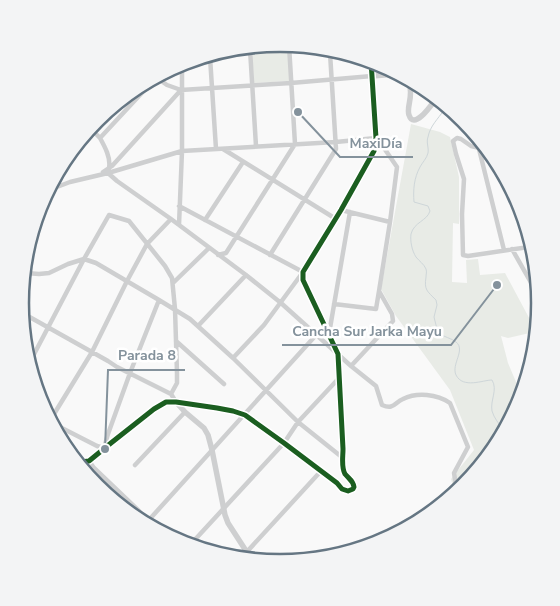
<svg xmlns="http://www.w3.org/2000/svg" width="560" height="606" font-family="'Nunito Sans',sans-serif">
<rect width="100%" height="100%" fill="#f9f9f9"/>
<path fill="#e8ebe6" d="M280 43 288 44 290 81 254 83 252 49Z
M411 124 440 132 450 137 459 177V224L453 223 452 282 467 283 466 260 478 259 480 275 505 273 535 329 534 332 508 338 501 336 508 363 522 396 520 403 464 487 455 493 451 479 474 450 450 390 396 316 381 289Z"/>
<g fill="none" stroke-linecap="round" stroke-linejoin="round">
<path stroke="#ced6d9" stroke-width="1" d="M443 105 444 110 448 115 453 114
M444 110C438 119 430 126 428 137 426 142 429 148 428 153 427 158 422 163 420 167 414 178 413 190 414 202L428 206 430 211C427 221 414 222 411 234 410 241 412 251 416 257 419 261 424 264 426 269 427 272 426 274 426 277 424 290 427 291 436 300L437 305 434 317 438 333C444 337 451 338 456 342 466 350 451 364 456 375 463 389 483 380 492 380 498 390 490 400 492 411 494 418 499 424 503 429"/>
<path stroke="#cecfd0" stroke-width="4.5" d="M250 49 256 146
M210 57 216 149
M157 78 167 85 181 90 291 83 372 76 371 61
M455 113V114L463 118
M90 128 100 138 152 82
M100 138C105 147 111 158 109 168
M223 149 336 219
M479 149 504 250
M484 149 471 146 461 139 457 138 453 141 456 154 464 179 462 214 463 255 468 256 529 247
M103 172 112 166 181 90
M108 173 117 181 171 219 246 275 281 303 351 366 376 386 382 405C394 410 394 403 403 399 417 392 437 394 450 403L468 447 454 473 457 492
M49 190 70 182 108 173 182 151 336 142 376 138 386 151 397 167 390 222 379 291 392 314 393 321 351 366
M179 206 303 272 264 325 233 358
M341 210 390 222
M205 220 243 162
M179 225 182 151V62
M512 249 538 295
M218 255 226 253 295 144 289 45
M270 255 336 149 330 53
M26 273 39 274 49 273 68 264 84 259 96 263 159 300 190 319 233 358 298 422 343 458
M173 283 209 248
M334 304 376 309 379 291
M22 311 26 315 108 361 117 367 171 394 176 402
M198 326 246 275
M329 334 350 212
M176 341 224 384
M31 360 84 259 109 215 129 221 165 266 172 278 175 309 177 373V383L171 394
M51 419 92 352 127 281 147 244 171 219
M54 424 97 446 104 448 108 434 130 373 159 300
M89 461 94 468 139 511 147 521
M135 465 185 412
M148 521 317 334
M190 545 284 443 298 422 340 377
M243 556 321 471"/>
<path stroke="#cecfd0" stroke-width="5.5" d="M409 83C414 96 406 107 409 115 414 131 432 104 435 100
M176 402 185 412 204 428 208 435 212 450 225 515 228 523 250 557
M80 462 89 461 111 443 154 409 166 402H176L217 408 233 411 245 415 284 443 337 483 342 489 348 491 353 489 354 487C353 480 349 479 345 474 341 467 343 457 343 449L338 354 303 280V272L341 210 374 151 376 138 372 76 397 74"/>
<g stroke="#fff" stroke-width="8">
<path id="cycleway" d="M80 462 89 461 111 443 154 409 166 402H176L217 408 233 411 245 415 284 443 337 483 342 489 348 491 353 489 354 487C353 480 349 479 345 474 341 467 343 457 343 449L338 354 303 280V272L341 210 374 151 376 138 371 61"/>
</g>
<use href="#cycleway" stroke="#1b5e20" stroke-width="5"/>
</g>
<path d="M0 0H560V606H0ZM29 303a251 251 0 1 1 502 0a251 251 0 1 1-502 0Z" fill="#f3f4f5" fill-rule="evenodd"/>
<path fill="none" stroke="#657683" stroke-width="2.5" d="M29 303a251 251 0 1 1 502 0a251 251 0 1 1-502 0Z"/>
<path fill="none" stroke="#84929c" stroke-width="2" d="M298 112L340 157H413M497 285L451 345H282M105 449L108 370H185"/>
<g fill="#84929c" stroke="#fff" stroke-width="2">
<circle cx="298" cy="112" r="5"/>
<circle cx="497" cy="285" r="5"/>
<circle cx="105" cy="449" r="5"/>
</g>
<g font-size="14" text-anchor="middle" font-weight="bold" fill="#84929c" stroke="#fff" stroke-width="5" stroke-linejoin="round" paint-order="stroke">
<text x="376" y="148">MaxiDía</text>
<text x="367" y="336">Cancha Sur Jarka Mayu</text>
<text x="147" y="360">Parada 8</text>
</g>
</svg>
